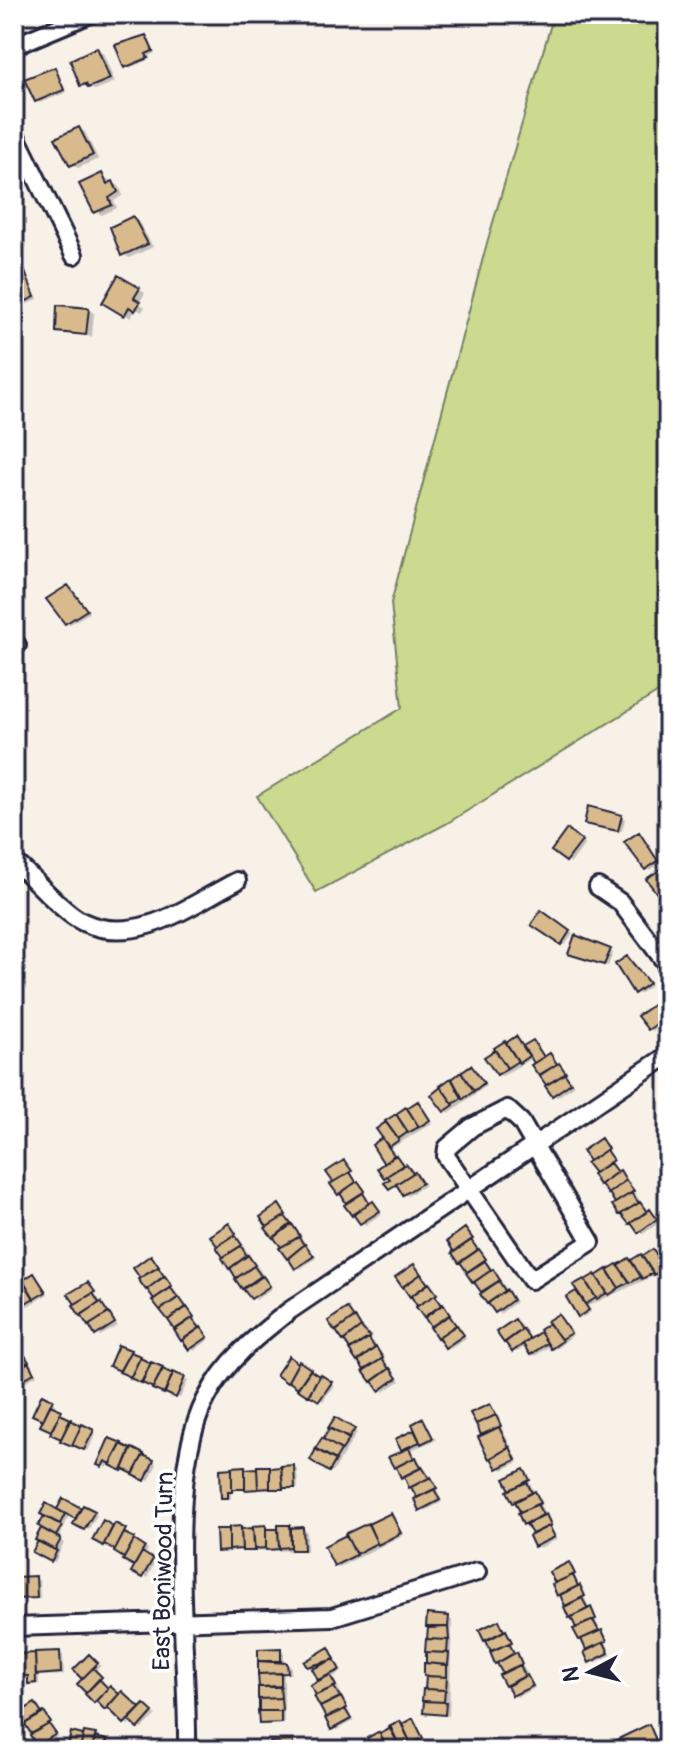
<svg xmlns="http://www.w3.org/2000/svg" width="682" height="1764" font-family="Pangolin,sans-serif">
<rect width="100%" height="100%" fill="#f7f1e8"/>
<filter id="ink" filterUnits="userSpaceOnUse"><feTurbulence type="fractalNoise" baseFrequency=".0125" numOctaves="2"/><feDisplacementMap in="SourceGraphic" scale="16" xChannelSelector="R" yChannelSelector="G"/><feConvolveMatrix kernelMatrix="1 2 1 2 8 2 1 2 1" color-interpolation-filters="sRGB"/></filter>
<g filter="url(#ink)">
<path fill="#cbda8e" stroke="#767e64" stroke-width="2" d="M554 14H668V686L446 824 316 892 257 796 402 708 391 603 487 243Z"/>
<path fill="#0003" d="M146 37 155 53 149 56 150 59 129 68 126 66Z
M97 49 103 53 115 82 95 90 82 85Z
M55 69 67 92 40 103 36 100Z
M79 129 85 132 98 159 78 168 72 164Z
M102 176 119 186 123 195 114 201 117 208 102 215 96 212Z
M14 216 27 246 14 252Z
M133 219 139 222 153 247 129 258 123 254Z
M23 269 38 299 19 308 14 304V274Z
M119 277 145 293 139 303 145 307 142 312 136 309 131 318 105 303Z
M88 310 94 313 92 337 58 331Z
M71 589 89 613 70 624 66 622Z
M621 817 625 819 622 831 590 825Z
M568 832 585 844 571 863 554 850Z
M639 834 661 863 650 870 647 868Z
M541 913 573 934 565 945 534 924Z
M610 951 613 953 608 966 573 955Z
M628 958 651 986 639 994 636 992Z
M660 1003 668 1011V1020L653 1031 649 1029Z
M516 1039 524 1048 533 1042 546 1058H554L574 1086 557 1097 554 1095 532 1058 502 1076 498 1074 487 1058Z
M471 1067 486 1086 449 1113 433 1095Z
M418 1104 432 1123 390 1149 425 1185 408 1196 400 1186 390 1188 387 1164 375 1146 385 1139 379 1129Z
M601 1140 618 1174 623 1175 648 1213 654 1214 660 1222 643 1234 615 1206 618 1203 593 1173 585 1152Z
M344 1162 371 1204 382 1214 365 1225 333 1185 336 1183 329 1172Z
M279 1206 316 1258 300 1269 263 1217Z
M229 1225 272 1288 256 1300 212 1236Z
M465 1231 516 1302 500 1314 449 1242Z
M653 1251 667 1270 588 1306 591 1312 583 1317 579 1315 569 1298 579 1292 585 1280Z
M151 1258 210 1339 194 1351 136 1269Z
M414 1267 466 1338 450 1348 398 1278Z
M34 1275 48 1294 14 1314V1286Z
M88 1284 118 1326 100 1336 71 1295Z
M347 1310 400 1381 384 1392 331 1321Z
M558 1316 573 1335 556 1349 551 1345 535 1356 526 1346 517 1352 513 1350 515 1322 532 1340Z
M14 1344 26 1355 37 1375 20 1385 14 1379Z
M119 1347 188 1381 180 1398 111 1365Z
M289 1359 334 1385 323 1401 279 1375Z
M43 1397 55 1404 53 1409 96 1433 88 1451 43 1425 46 1419Z
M490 1406 519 1462 502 1470 473 1414Z
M336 1419 357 1433 333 1472 312 1459Z
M423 1420 436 1440 411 1450 434 1481 442 1502 425 1511 398 1440 417 1431Z
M110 1440 157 1464 149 1481 110 1461 107 1468 99 1464Z
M294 1467 297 1469 298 1489 237 1490 231 1493V1499L223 1497 222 1471Z
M524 1471 557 1539 540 1548 507 1480Z
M14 1479 21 1481 18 1503H14Z
M64 1501 97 1515 88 1530 69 1515 59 1540 64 1543 55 1562 34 1551 47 1506 57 1512Z
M391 1515 403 1535 339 1567 335 1565 326 1547Z
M104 1523 128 1533 127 1536 148 1550 144 1556 155 1562 147 1578 134 1571 137 1566 117 1550 95 1539Z
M265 1527 269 1531H280V1528L303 1529 307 1532V1551L219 1550 218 1531Z
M569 1565 612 1655 594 1663 552 1573Z
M14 1578 39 1580 40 1599H14Z
M429 1616 452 1620 449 1716 425 1712Z
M499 1623 535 1688 517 1697 482 1631Z
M329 1649 342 1672 333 1677 353 1721 336 1730 313 1685 321 1681 309 1666Z
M280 1650 284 1652V1665L291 1667V1674H284V1724L264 1725 261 1723 260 1651Z
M59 1653 63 1655 64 1675 39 1676V1684L33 1685 30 1677H14V1654Z
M93 1658 101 1666 95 1671 109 1690 141 1710 148 1708 156 1715 142 1729 133 1721 129 1725 125 1723 111 1708 95 1702 80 1684Z
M18 1701 27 1711 35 1706 39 1708 58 1736 42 1747 38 1745 19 1717 14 1721V1704Z
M413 1720 425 1740 403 1750 347 1749Z
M648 1726 659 1742 639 1750H623Z
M72 1734 95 1736 121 1750H69Z"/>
<path fill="#d9ba8d" stroke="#22223b" stroke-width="2" d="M146 35 153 51 146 54 148 58 124 68 115 45Z
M97 47 110 79 88 88 86 84 80 86 70 60Z
M55 67 64 90 35 102 24 79Z
M79 127 93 155 70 166 55 138Z
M102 173 107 184 113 181 118 192 109 198 112 205 94 213 79 184Z
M14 215 24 245 14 249Z
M133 216 148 244 121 256 110 227Z
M23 267 35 297 14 307V272Z
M118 275 140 288 134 298 140 302 135 311 129 307 124 316 102 303Z
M57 305 89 308 86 335 56 332Z
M68 585 87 610 65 624 46 599Z
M668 775V800L660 777Z
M588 806 622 815 618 831 584 824Z
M567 829 582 841 566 862 551 851Z
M639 832 658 861 645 870 624 842Z
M661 869 668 879 667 907 646 879Z
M541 910 570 931 561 945 531 925Z
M575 935 611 949 604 965 568 954Z
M627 956 649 983 634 994 615 964Z
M660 1000 668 1016 648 1030 637 1016Z
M516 1036 529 1056 519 1063 506 1043Z
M533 1040 544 1057 534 1063 523 1046Z
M505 1041 518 1061 507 1068 494 1048Z
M495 1050 507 1068 497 1075 484 1057Z
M550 1053 557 1064 539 1076 531 1065Z
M559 1063 566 1073 546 1085 539 1075Z
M471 1065 484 1083 474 1091 461 1072Z
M461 1072 474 1091 463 1099 452 1079Z
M565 1074 571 1083 552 1096 545 1086Z
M451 1078 462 1098 453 1104 440 1086Z
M441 1087 454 1105 444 1112 431 1095Z
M418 1101 430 1120 419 1127 407 1108Z
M406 1107 419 1127 408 1133 396 1114Z
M396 1114 408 1132 398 1139 385 1121Z
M386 1122 399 1140 389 1147 376 1129Z
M382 1138 394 1155 384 1164 372 1145Z
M601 1138 608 1149 589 1161 582 1151Z
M606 1150 613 1160 594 1173 586 1163Z
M396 1155 403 1165 384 1178 377 1168Z
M344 1160 352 1171 333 1182 326 1172Z
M610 1163 617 1172 599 1185 592 1174Z
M406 1164 413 1173 389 1189 384 1183 390 1179 387 1176Z
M620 1170 626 1180 608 1194 601 1184Z
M350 1172 356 1182 338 1195 330 1184Z
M415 1172 422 1183 403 1195 396 1184Z
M626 1180 634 1191 615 1203 609 1193Z
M358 1181 365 1191 346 1203 340 1193Z
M363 1193 369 1203 352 1216 344 1205Z
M631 1193 639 1203 619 1215 612 1205Z
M373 1201 380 1211 360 1224 353 1214Z
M640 1202 647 1212 629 1224 621 1214Z
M279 1204 286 1215 267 1227 260 1217Z
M650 1209 657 1219 638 1233 631 1223Z
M285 1216 291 1224 273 1238 265 1228Z
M229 1223 236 1234 217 1246 210 1236Z
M292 1224 300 1236 281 1247 274 1238Z
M465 1228 473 1239 454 1252 447 1241Z
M235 1235 242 1245 223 1257 216 1247Z
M299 1237 304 1245 287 1259 279 1248Z
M471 1240 478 1250 459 1263 452 1253Z
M305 1244 314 1256 295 1269 288 1258Z
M241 1246 247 1256 229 1269 222 1258Z
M479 1249 486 1259 467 1272 460 1262Z
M653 1249 665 1268 654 1275 642 1256Z
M641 1254 653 1273 642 1279 631 1260Z
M151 1255 159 1267 140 1278 133 1268Z
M248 1255 255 1265 236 1278 230 1268Z
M629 1258 641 1277 630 1283 618 1265Z
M485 1261 491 1270 473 1283 466 1273Z
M414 1264 421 1274 402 1287 395 1277Z
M617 1264 630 1282 619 1288 607 1270Z
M254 1266 261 1276 242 1289 235 1279Z
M158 1267 164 1276 146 1290 138 1279Z
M493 1269 500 1280 481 1292 474 1282Z
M607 1269 619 1288 609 1295 596 1276Z
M34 1273 46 1292 34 1299 23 1280Z
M421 1274 428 1284 410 1297 403 1287Z
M595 1274 607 1293 597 1299 585 1280Z
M165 1276 172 1286 154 1299 147 1289Z
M263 1276 270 1286 251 1299 243 1289Z
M22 1278 34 1298 24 1304 14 1289V1282Z
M584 1279 596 1298 586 1304 573 1285Z
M499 1281 505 1291 487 1304 480 1294Z
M88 1282 95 1292 75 1304 68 1294Z
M429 1283 437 1294 417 1306 411 1296Z
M171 1288 178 1298 160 1310 152 1300Z
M14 1289 24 1305 14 1311Z
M507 1290 513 1300 495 1313 488 1303Z
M576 1291 589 1310 578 1317 566 1297Z
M93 1293 99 1303 80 1316 73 1305Z
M435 1295 442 1305 424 1318 416 1307Z
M179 1297 186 1307 168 1320 160 1310Z
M101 1302 108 1313 88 1326 81 1315Z
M443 1304 450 1315 431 1327 424 1317Z
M187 1307 194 1317 175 1330 168 1320Z
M347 1308 354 1318 335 1331 328 1321Z
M109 1313 115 1323 95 1336 89 1325Z
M558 1314 571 1333 561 1339 547 1321Z
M449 1315 456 1325 437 1338 430 1327Z
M355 1317 361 1327 343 1341 336 1331Z
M192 1318 200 1328 181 1341 174 1330Z
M515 1319 522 1330 504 1343 496 1332Z
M549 1323 562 1341 551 1349 539 1330Z
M457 1325 464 1335 445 1348 438 1337Z
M201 1327 208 1337 189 1350 182 1340Z
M361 1327 370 1337 350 1350 344 1340Z
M523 1329 530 1339 512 1352 505 1342Z
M540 1332 547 1343 530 1355 523 1344Z
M368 1338 375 1348 357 1362 349 1350Z
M118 1345 131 1350 120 1371 109 1366Z
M376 1347 383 1358 364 1370 358 1361Z
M22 1351 29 1362 14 1371V1356Z
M130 1352 141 1356 131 1377 119 1372Z
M289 1356 298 1363 287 1383 276 1375Z
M140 1358 151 1363 141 1383 130 1378Z
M382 1359 389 1369 371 1382 363 1371Z
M299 1361 311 1369 298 1388 288 1381Z
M28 1362 34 1373 14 1385V1371Z
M151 1362 163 1367 153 1388 142 1383Z
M390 1368 397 1378 379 1391 372 1381Z
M163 1369 173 1374 164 1394 152 1389Z
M310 1370 319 1376 308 1396 297 1389Z
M173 1372 185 1377 176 1398 165 1393Z
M320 1374 332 1382 319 1401 309 1395Z
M42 1394 53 1400 43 1420 32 1415Z
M490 1404 496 1415 476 1424 470 1413Z
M50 1405 62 1410 51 1431 40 1426Z
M60 1414 71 1419 61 1439 50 1434Z
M496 1415 501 1426 481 1435 476 1424Z
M335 1417 355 1429 349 1438 328 1428Z
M423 1418 433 1438 421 1444 412 1424Z
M70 1420 81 1426 72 1446 60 1441Z
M82 1424 94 1430 84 1450 72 1445Z
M499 1427 509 1448 489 1459 478 1437Z
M330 1428 349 1439 342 1450 323 1439Z
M414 1430 420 1442 401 1450 395 1439Z
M109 1438 122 1443 111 1464 105 1461 102 1467 97 1465Z
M322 1438 341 1450 335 1460 315 1449Z
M121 1444 131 1449 122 1471 110 1465Z
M510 1447 516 1460 497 1469 491 1458Z
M132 1448 144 1454 133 1474 123 1469Z
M409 1448 414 1458 394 1468 388 1457Z
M316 1449 336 1460 329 1472 310 1460Z
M143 1455 154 1460 145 1481 133 1475Z
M416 1457 421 1468 401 1478 396 1467Z
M294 1465 295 1488H283L281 1466Z
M245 1466V1489H232V1467Z
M257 1466H270V1488L258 1489Z
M281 1467 283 1489H270V1468Z
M422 1467 429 1478 409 1488 404 1476Z
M232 1468V1491H228V1498H221L220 1469Z
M257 1468 258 1489 245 1490V1469Z
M524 1469 530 1480 510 1490 504 1479Z
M431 1477 437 1488 417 1498 411 1487Z
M527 1482 532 1493 513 1503 507 1491Z
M434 1489 440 1500 419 1511 414 1499Z
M535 1491 541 1503 520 1512 515 1501Z
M63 1498 81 1508 75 1519 57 1509Z
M46 1503 65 1514 60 1524 40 1514Z
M537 1504 543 1515 523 1525 518 1513Z
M83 1505 95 1511 84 1530 73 1524Z
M391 1513 401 1533 378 1545 368 1524Z
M546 1514 551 1525 532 1534 526 1524Z
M44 1516 62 1526 56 1536 38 1526Z
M103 1520 113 1526 103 1546 92 1540Z
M115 1523 126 1529 115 1550 104 1544Z
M368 1523 377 1543 356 1554 345 1534Z
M266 1525V1548L254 1549 253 1526Z
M278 1525H290L291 1547 279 1548Z
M241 1526 242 1549 229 1550V1527Z
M549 1526 555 1537 534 1547 529 1536Z
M303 1527 304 1550H291V1528Z
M41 1528 61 1539 55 1550 35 1540Z
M253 1528 255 1551H242L241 1529Z
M216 1529H229V1551L217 1552Z
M266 1529H278L279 1549 266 1550Z
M124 1533 135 1538 124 1558 114 1552Z
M346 1535 356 1555 334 1566 324 1546Z
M134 1540 145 1547 134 1566 123 1560Z
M38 1541 57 1551 51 1562 32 1552Z
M142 1552 153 1559 142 1578 131 1572Z
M569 1562 575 1574 555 1583 549 1572Z
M573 1575 578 1586 557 1596 552 1584Z
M36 1576 37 1598 14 1599V1577Z
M580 1585 585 1596 565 1606 560 1595Z
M582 1598 588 1609 569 1618 564 1607Z
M591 1607 596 1619 576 1628 571 1617Z
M427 1614 449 1616 448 1627H426Z
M499 1620 504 1631 484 1641 479 1630Z
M593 1620 599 1631 579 1640 573 1629Z
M448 1627 449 1640 427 1639 428 1628Z
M506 1630 512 1642 491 1651 486 1641Z
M602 1630 607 1641 586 1650 581 1639Z
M426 1639 448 1640 447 1653 425 1652Z
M604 1642 609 1653 589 1663 584 1652Z
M509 1643 514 1653 495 1664 490 1652Z
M329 1647 335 1659 307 1667 304 1662Z
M281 1648V1661H258V1649Z
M60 1651 61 1673 36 1675 35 1652Z
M426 1652 449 1653 448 1665 426 1663Z
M517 1652 522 1664 502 1673 497 1663Z
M35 1653 36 1683 28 1684V1676H14V1654Z
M89 1654 98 1663 82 1679 73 1670Z
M334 1659 340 1670 318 1680 312 1669Z
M258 1661 287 1663 288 1673 258 1674Z
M424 1663 447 1665V1677L424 1676Z
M520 1665 525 1676 505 1686 499 1675Z
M93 1668 102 1677 86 1693 77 1684Z
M281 1673V1686L259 1687 258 1674Z
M330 1675 336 1686 316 1695 310 1685Z
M527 1675 533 1686 512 1696 507 1686Z
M426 1676 447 1677 446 1690 425 1689Z
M99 1679 108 1688 94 1703 85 1694Z
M110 1686 119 1694 105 1710 96 1701Z
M258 1687H280L281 1698 258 1699Z
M334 1687 340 1697 320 1707 314 1696Z
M423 1689 445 1690 444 1702 422 1701Z
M122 1691 140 1708 124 1724 107 1707Z
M341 1697 347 1708 326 1718 320 1707Z
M281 1698 282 1711H259V1699Z
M18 1699 25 1710 14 1717V1701Z
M424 1701 446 1702 445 1715 423 1713Z
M35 1703 42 1714 23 1725 16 1715Z
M144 1704 153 1712 138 1729 129 1720Z
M345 1709 351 1719 331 1730 325 1718Z
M258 1711H281V1723L259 1724Z
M44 1712 51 1723 31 1734 25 1724Z
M413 1718 423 1738 411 1744 402 1724Z
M400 1721 410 1742 400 1747 389 1727Z
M49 1724 56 1734 37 1746 30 1735Z
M649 1724 656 1740 636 1750H621L616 1740Z
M391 1728 401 1749 399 1750H387L380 1734Z
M71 1732 83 1735 80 1750H67Z
M84 1732 96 1734 92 1750H80Z
M378 1732 380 1734 387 1750H373L367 1738Z
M95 1737 107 1740 105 1750H92Z
M368 1740 373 1750H359L357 1746Z
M293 1741V1750H271L270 1742Z"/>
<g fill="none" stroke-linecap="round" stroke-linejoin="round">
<g stroke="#22223b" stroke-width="22">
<path id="minor" d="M14 46 90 14
M14 132 74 255
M14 647 17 645
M14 861C33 877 62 912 83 922 137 947 190 905 237 881
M598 887 620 902 668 966
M507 1109 521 1122 591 1242 531 1280 446 1156 447 1148 472 1127Z
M14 1627 332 1617 477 1572
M187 1750C189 1656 163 1480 206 1399 225 1361 257 1336 289 1311L668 1055"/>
</g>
<use href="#minor" stroke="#fff" stroke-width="16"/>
</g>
</g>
<g text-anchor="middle" stroke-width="7" stroke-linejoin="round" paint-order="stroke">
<g font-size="24" fill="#22223b" stroke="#fff">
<text transform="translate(163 1571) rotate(-89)" y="8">East Boniwood Turn</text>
</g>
</g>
<rect width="682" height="1764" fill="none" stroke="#fff" stroke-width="48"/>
<rect x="24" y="24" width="634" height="1716" fill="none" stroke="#22223b" stroke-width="3" filter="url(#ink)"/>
<g transform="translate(590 1672) rotate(263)" stroke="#ffffff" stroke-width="6" paint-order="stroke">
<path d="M0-6L14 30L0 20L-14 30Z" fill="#22223b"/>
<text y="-12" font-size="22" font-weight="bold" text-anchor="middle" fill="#22223b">N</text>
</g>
</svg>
